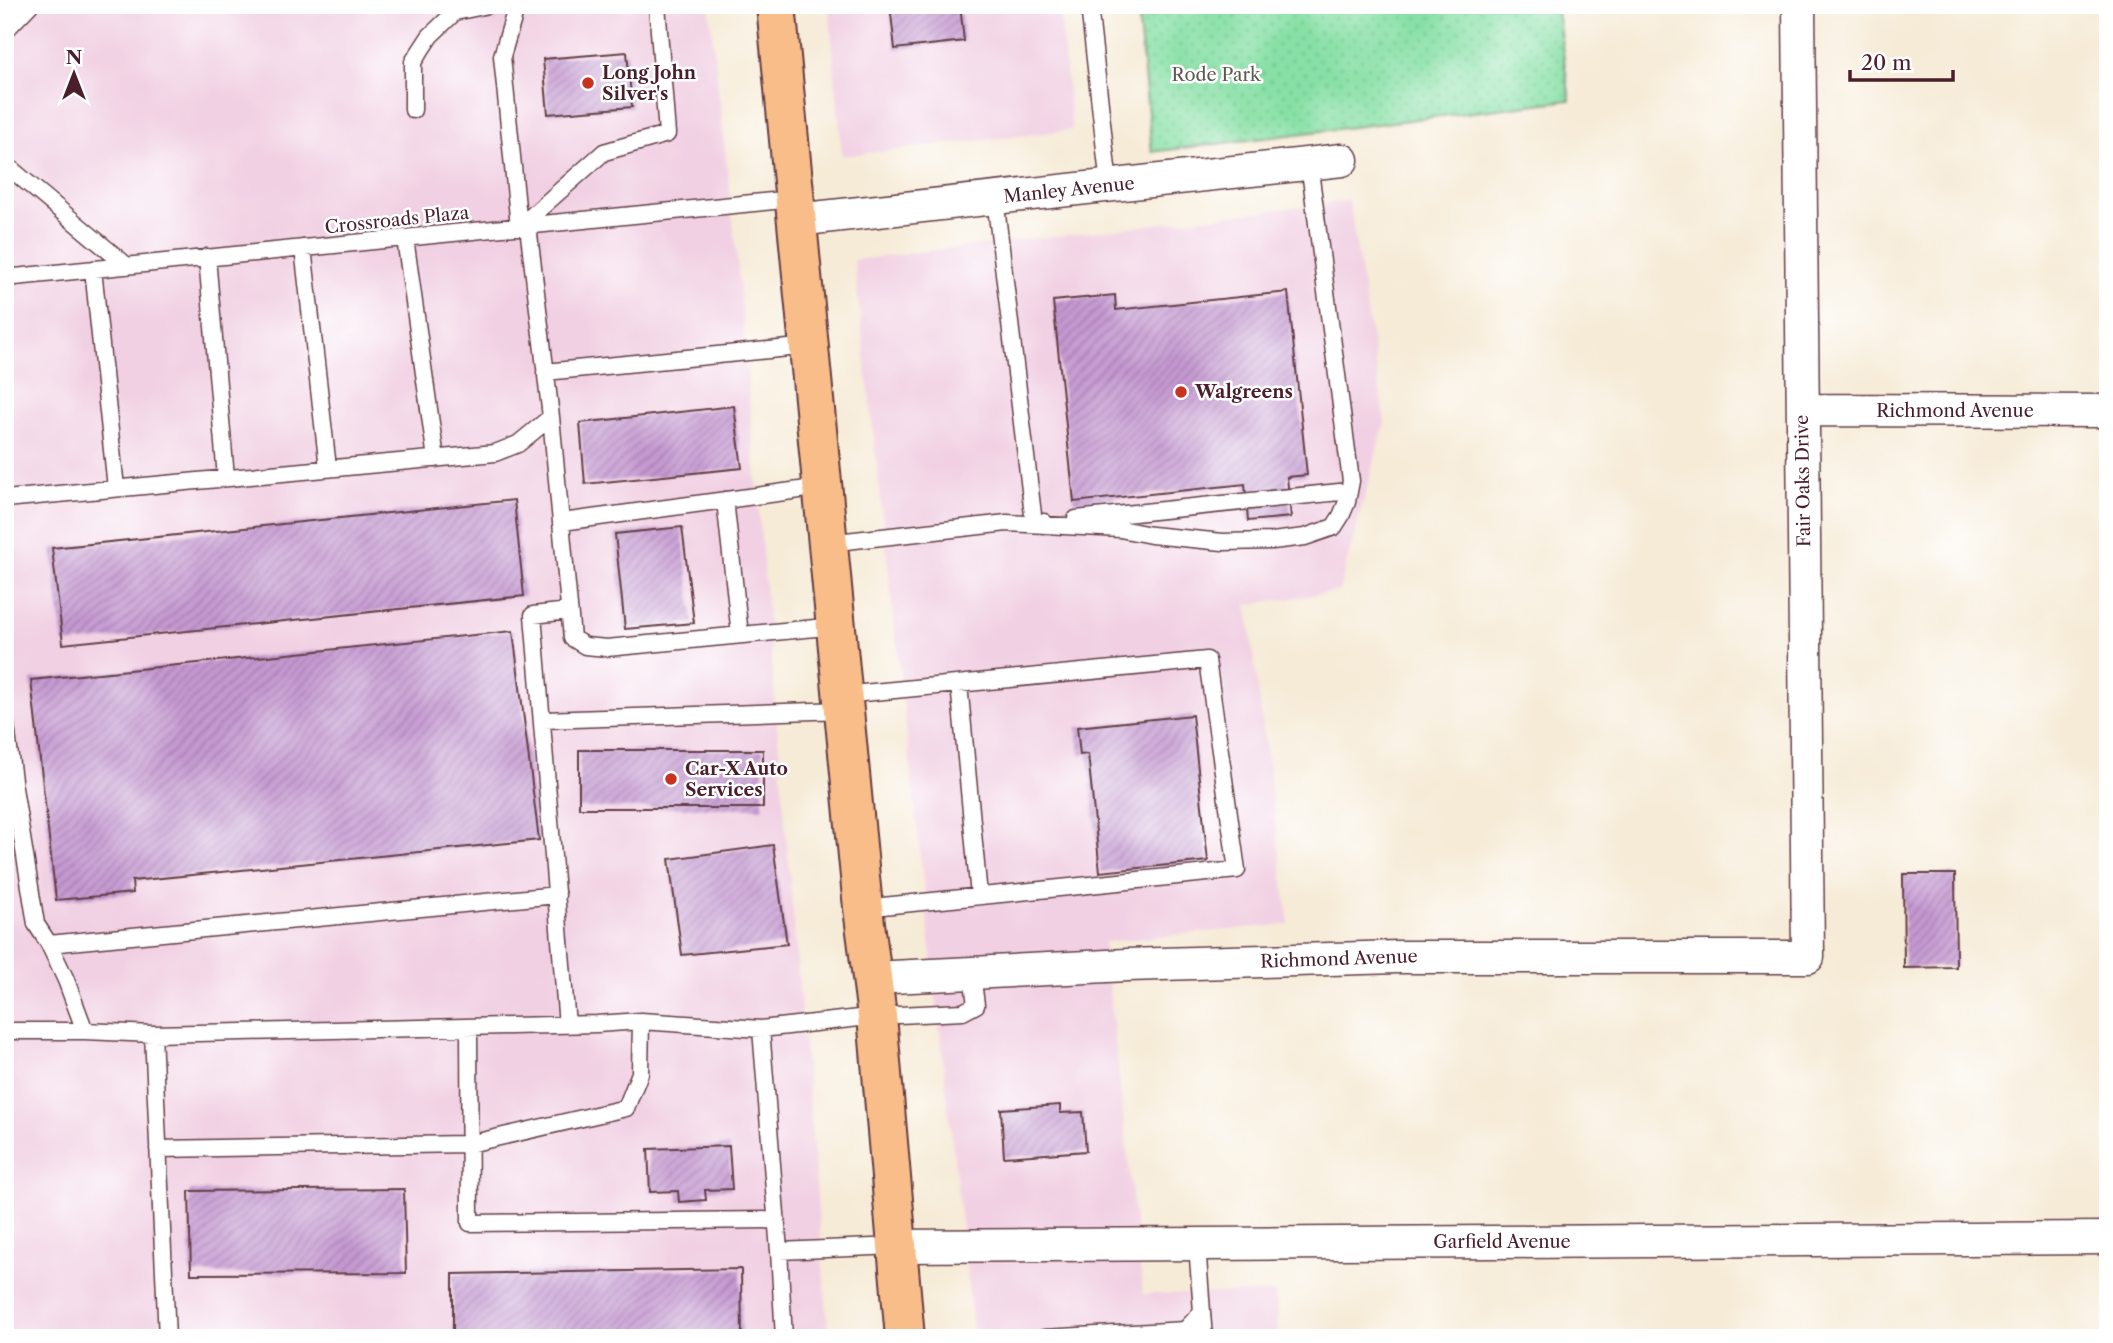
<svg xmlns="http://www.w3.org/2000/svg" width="2113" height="1343" font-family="'Libre Caslon Text',serif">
<defs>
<pattern id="park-dots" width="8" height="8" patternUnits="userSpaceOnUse" patternTransform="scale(1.75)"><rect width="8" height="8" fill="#87e0a6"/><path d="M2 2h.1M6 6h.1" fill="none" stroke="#76c08f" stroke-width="1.8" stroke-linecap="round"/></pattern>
<pattern id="building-hatch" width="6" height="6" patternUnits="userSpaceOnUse" patternTransform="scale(1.75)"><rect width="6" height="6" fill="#c599d2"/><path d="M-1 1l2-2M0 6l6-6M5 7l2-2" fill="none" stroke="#a27cab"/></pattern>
</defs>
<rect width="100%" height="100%" fill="#fff"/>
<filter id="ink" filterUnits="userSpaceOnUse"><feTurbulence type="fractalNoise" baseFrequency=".0143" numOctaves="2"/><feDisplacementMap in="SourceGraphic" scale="14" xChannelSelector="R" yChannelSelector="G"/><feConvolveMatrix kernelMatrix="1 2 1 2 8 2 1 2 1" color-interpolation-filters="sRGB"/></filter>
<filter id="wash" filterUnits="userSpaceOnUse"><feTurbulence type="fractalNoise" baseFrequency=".00686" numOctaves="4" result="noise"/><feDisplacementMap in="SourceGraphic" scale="28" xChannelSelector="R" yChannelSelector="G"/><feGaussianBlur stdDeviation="1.57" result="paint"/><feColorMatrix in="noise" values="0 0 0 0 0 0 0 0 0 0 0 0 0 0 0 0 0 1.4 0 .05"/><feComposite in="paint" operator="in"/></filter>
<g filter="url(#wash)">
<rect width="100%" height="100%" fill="#f6ebd7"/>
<path fill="#f1d0e3" d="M5 5H709L738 268 829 1338H5Z
M829 5H1059L1072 130 842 156Z
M1349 201 1385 422 1339 591 1247 605 1289 924 1104 942 1143 1294 1276 1293 1278 1338H974L854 260Z"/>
<path fill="url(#park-dots)" stroke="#688068" stroke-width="2" d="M1137 5H1556L1570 100 1152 152Z"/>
<g id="blocks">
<path fill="url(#building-hatch)" d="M890 5H960L964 41 895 49Z
M627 52 632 107 548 114 543 59Z
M1288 292 1307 475 1287 477 1291 517 1248 521 1245 484 1074 502 1053 301 1115 295 1116 310Z
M734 406 742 468 585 484 580 423Z
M514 500 524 596 63 644 52 548Z
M682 527 694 623 625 629 615 534Z
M513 631 539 840 132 881 133 893 56 900 31 680Z
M1192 715 1208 861 1100 872 1088 754 1080 755 1077 727Z
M579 750H763V808H579Z
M773 845 787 944 682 955 669 859Z
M1903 874H1955L1956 967 1904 968Z
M1060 1105V1113L1083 1112 1086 1151 1004 1157 1001 1109Z
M729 1146 732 1189 705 1190 706 1200 679 1202 678 1191 650 1192 648 1149Z
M404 1189 406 1273 191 1274 189 1191Z
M741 1269 742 1338H453V1274Z"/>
</g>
</g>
<g filter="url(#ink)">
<use href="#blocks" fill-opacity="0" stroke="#643e45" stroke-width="2"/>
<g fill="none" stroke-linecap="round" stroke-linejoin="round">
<g stroke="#643e45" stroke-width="19">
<path id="service" d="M517 5 502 56 519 227
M1089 5 1109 186
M5 31 30 5
M413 110V62L430 36 455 12 488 5
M5 164 127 266
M995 198 1034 523 1044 522
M519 227 604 152 667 134 657 5
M405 238 436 459
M303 248 328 468
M207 257 226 478
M93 269 116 488
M5 278 793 199
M545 372 809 346
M551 417 572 638 585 646 607 648 836 626
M5 499 495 453 518 444 551 417 528 226
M725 500 740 635
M1076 519 1349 491
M562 522 822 487
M828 543 1007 523 1120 529 1151 535 1223 542 1272 541 1305 537 1334 527 1341 516 1347 502 1351 481 1309 163
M959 684 979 896
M842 695 1207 660 1237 870 863 908
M5 718 14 788 5 789
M543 720 844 710
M14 788 36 924 49 944 66 980 85 1031 153 1034 597 1024 641 1021 761 1029 877 1016 963 1012 976 1005 972 974
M49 944 557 895
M567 1025 533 615 569 611
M469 1027 470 1223 777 1220
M761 1029 779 1251
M5 1031H85
M153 1034 167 1338
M158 1149 469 1144 626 1108 640 1073 641 1021
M1202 1312 1204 1338
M784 1338 779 1251 896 1246
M1044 1338 1185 1330 1202 1312 1197 1244"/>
</g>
<g stroke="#643e45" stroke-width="35">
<path id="minor" d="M796 220 1342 160
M1803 410 2108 411
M872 978 1127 965 1398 957H1808L1799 5
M896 1246 2108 1238"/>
</g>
<g stroke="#643e45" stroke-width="42">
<path id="primary" d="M776 5 863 908 877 1016 905 1338"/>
</g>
<use href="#service" stroke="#fff" stroke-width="16"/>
<use href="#minor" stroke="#fff" stroke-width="32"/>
<use href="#primary" stroke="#f8bd88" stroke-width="38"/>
</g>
</g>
<g fill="#c8321e" stroke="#fff" stroke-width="2.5">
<circle cx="588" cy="83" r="7"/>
<circle cx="1181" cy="392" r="7"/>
<circle cx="671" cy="779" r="7"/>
</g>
<g text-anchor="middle" stroke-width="5" stroke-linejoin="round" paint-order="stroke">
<g font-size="18" font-weight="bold" fill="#4a1f2b" stroke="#fff" text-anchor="start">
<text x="602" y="79">Long John<tspan x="602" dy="21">Silver's</tspan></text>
<text x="1195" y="398">Walgreens</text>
<text x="685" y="775">Car-X Auto<tspan x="685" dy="21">Services</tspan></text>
</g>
<g font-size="18" fill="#5c5950" stroke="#fff">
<text x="1216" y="81">Rode Park</text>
</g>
<g font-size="18" fill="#4a1f2b" stroke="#fff">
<text transform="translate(1069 190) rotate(-6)" y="6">Manley Avenue</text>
<text transform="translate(397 220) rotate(-6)" y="6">Crossroads Plaza</text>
<text x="1955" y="417">Richmond Avenue</text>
<text transform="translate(1803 481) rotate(-91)" y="6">Fair Oaks Drive</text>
<text transform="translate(1339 959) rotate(-2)" y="6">Richmond Avenue</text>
<text x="1502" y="1248">Garfield Avenue</text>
</g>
</g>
<rect width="2113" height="1343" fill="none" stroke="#fff" stroke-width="28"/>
<g transform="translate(74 74)" stroke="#ffffff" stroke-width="5" paint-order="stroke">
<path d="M0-5L12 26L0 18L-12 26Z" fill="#4a1f2b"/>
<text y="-10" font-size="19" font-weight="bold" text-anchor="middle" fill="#4a1f2b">N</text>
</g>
<path d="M1850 70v10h103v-10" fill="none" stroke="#4a1f2b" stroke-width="3.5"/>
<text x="1861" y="70" font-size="21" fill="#4a1f2b" stroke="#ffffff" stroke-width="5" paint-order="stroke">20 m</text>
</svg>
